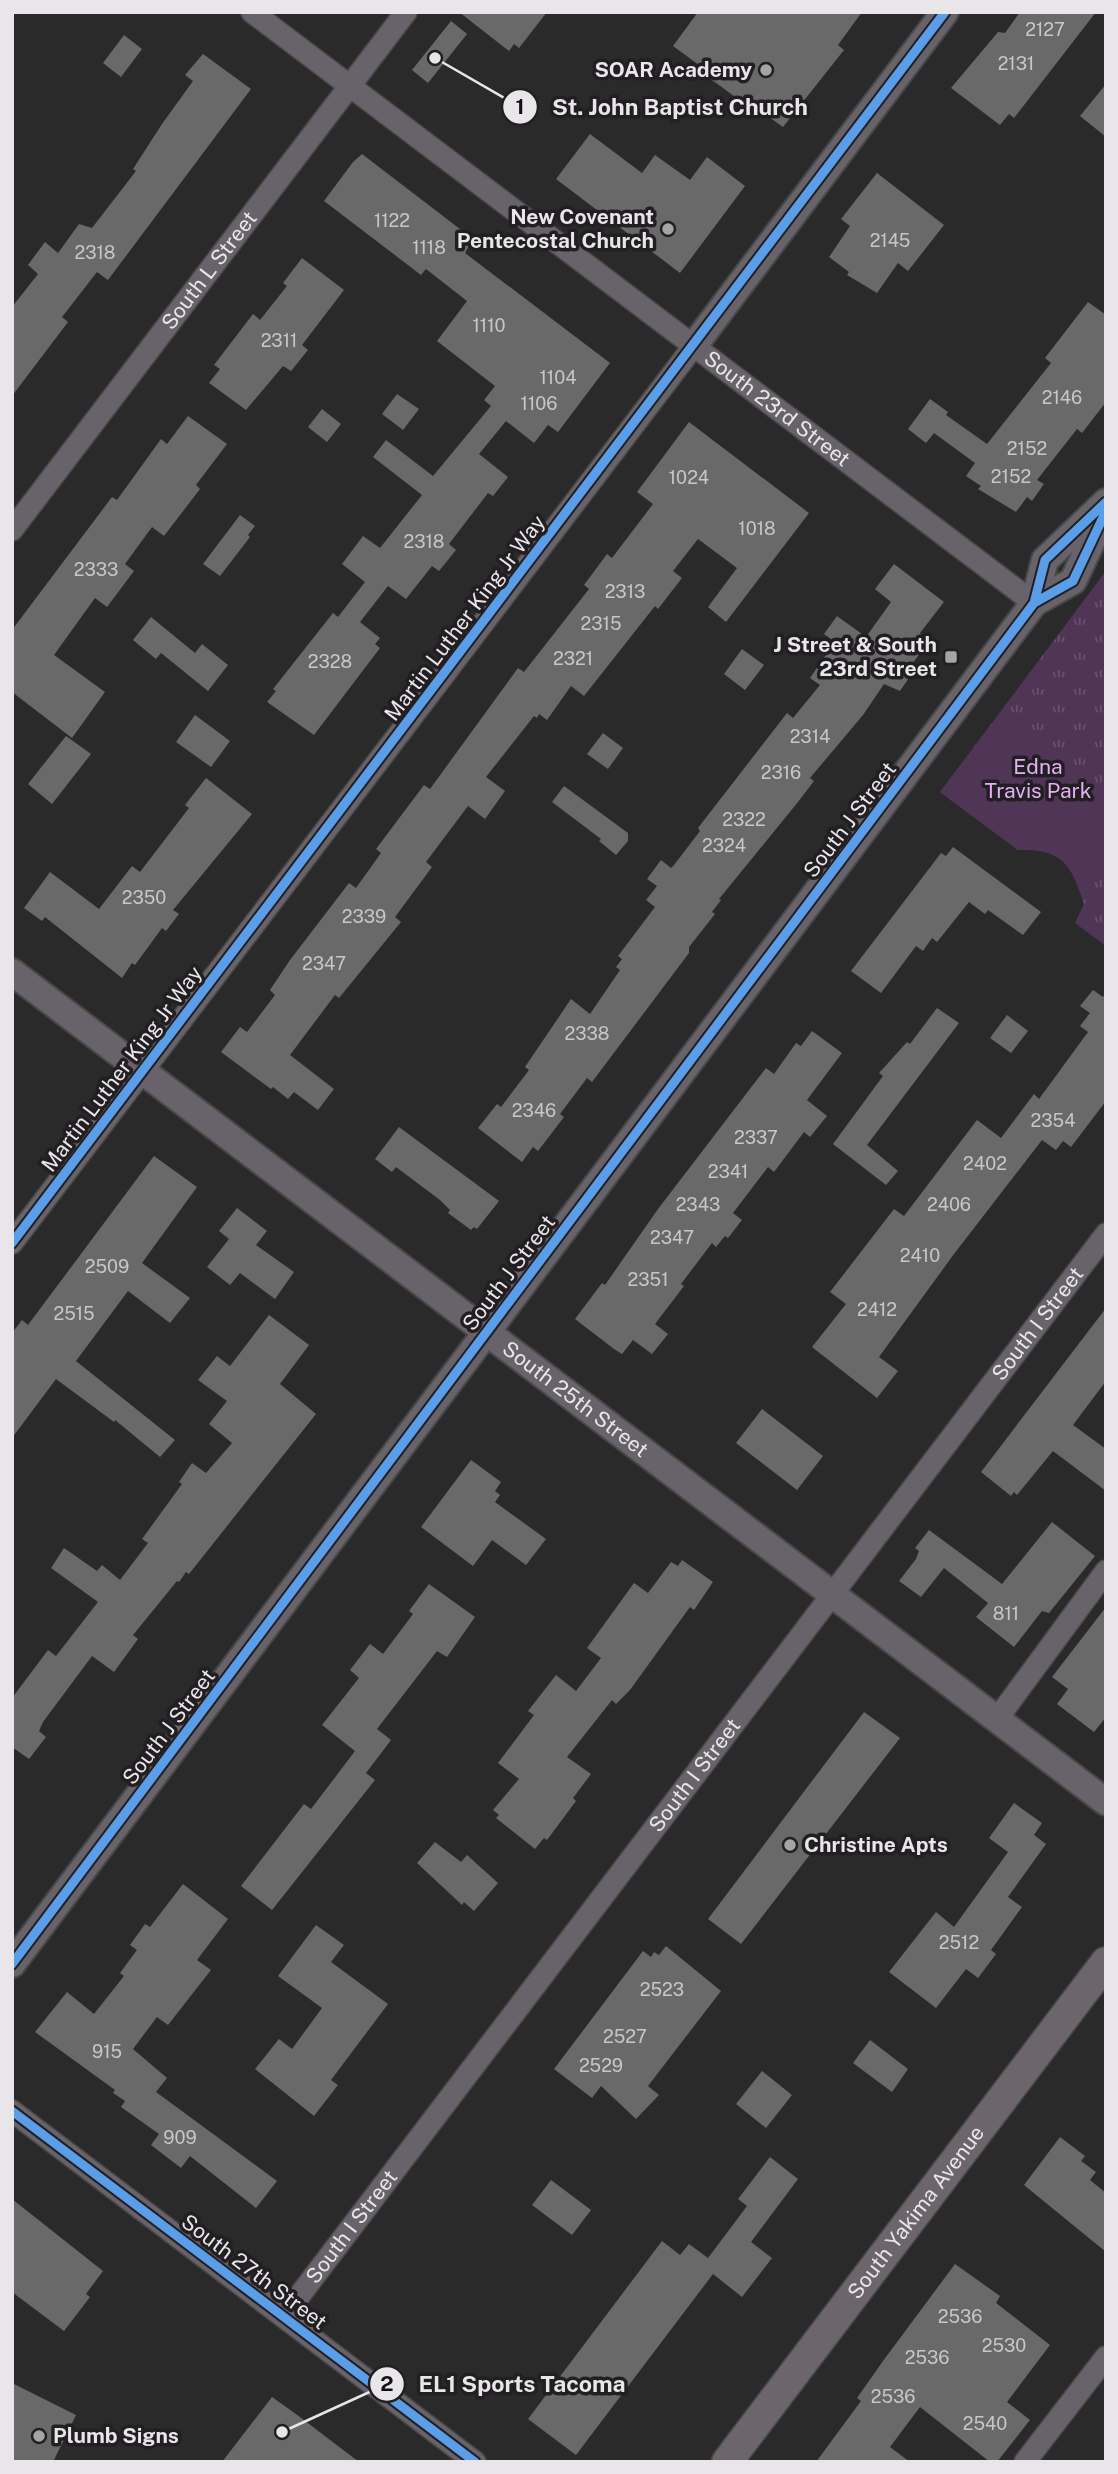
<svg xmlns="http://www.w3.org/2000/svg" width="1118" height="2474" font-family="'Public Sans',sans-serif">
<defs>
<pattern id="grass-tufts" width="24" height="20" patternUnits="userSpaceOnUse" patternTransform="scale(1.75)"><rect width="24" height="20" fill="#503557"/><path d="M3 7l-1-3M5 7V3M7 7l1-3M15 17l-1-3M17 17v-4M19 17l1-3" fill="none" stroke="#69526f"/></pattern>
</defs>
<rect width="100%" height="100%" fill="#2b2a2b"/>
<path fill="url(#grass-tufts)" d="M1106 571V946L1075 923 1084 904C1071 864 1062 848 1018 850L940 792Z"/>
<path fill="#503557" d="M999 715 1106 800 1103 873 1077 882C1066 854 1045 849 1018 850L940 792Z"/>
<path fill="#6a696a" d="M459 12H547L519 48 514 44 509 51Z
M698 12H862L838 45 844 50 783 127 751 104 749 107 701 72 703 68 673 46Z
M1020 12H1096L1014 118 1009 114 1000 125 951 88 998 32 1005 33Z
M451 21 467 34 428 83 412 70Z
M124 35 142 49 121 77 103 63Z
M203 54 251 89 108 280 97 272 62 317 68 322 12 396V307L38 274 28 265 45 242 58 253 79 224 92 228 136 171 133 169 162 124 193 81 185 75Z
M1106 84V137L1080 116Z
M590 134 642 173 655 155 690 180 707 157 745 186 680 273 556 179Z
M362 154 473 239 465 253 610 363 558 432 548 425 534 443 506 421 479 454 508 477 493 496 488 493 449 544 456 550 439 571 432 566 406 599 388 586 360 622 380 638 375 644 380 648 314 735 267 702 276 691 273 689 333 613 338 617 365 582 342 564 363 536 380 548 422 495 373 457 386 440 433 476 491 406 484 400 495 386 437 341 467 301 426 269 421 275 324 201 353 162Z
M877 173 944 225 908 271 898 263 877 293 847 275 849 272 829 257 850 226 841 219Z
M302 258 344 290 302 345 308 350 291 371 283 366 246 410 209 383 220 369 214 365 253 314 260 320 287 286 283 283Z
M1088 302 1106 315V402L1082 433 1077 429 1037 480 1044 484 1032 501 1027 497 1016 512 978 489 981 486 966 476 975 463 934 433 926 443 908 429 930 399 948 412 946 415 987 444 1051 363 1045 358Z
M397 394 419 409 403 430 382 414Z
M322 409 341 424 327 442 308 427Z
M188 416 227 444 196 485 200 489 164 536 152 527 125 564 134 571 107 607 95 598 54 655 105 692 72 738 12 692V630L112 497 117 500 161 439 167 444Z
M689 422 809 513 726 622 708 607 737 568 698 539 673 571 682 578 658 609 655 606 584 696 571 686 547 720 539 714 537 718 534 716 486 777 505 791 485 819 468 806 426 862 432 867 395 917 401 922 339 998 335 995 290 1055 334 1089 318 1110 294 1092 288 1099 273 1087 271 1089 221 1052 240 1027 247 1032 275 995 270 990 290 960 349 883 356 888 381 853 376 849 424 785 430 789 518 668 524 672 589 589 584 585 607 554 612 558 653 504 637 492Z
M240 515 255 526 248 535 250 537 220 576 203 564Z
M894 564 944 602 920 633 928 643 908 669 913 672 900 691 884 684 863 715 810 778 814 781 798 802 719 899 721 900 712 912 715 914 689 947V953L592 1082 587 1078 560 1114 564 1117 538 1151 533 1147 522 1162 478 1128 497 1104 501 1107 529 1070 525 1067 571 999 590 1014 620 970 616 967 622 959 618 956 655 907 646 900 657 886 647 879 661 860 671 868 674 865 700 831 698 828 787 713 793 718 820 685 810 678 835 642 824 634 837 616 866 637 891 602 875 589Z
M151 617 195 653 202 644 228 665 208 691 161 653 156 659 133 640Z
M742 649 764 665 745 690 724 674Z
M195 715 230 741 211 767 176 742Z
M603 733 623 748 608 769 587 754Z
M66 736 91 754 52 804 28 784Z
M206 778 252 814 173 910 179 914 166 931 162 928 135 965 132 963 122 978 45 917 42 921 24 908 50 872 99 909 132 866 140 872 189 808 185 805Z
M564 786 628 833V841L616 855 599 841 601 839 552 802Z
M953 847 1041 912 1023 935 988 910 985 914 969 902 937 942 932 938 923 951 916 946 881 993 851 971 941 853 946 856Z
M1093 990 1103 997 1106 992V1101L1071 1147 1063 1141 1056 1150 1042 1140 954 1254 879 1357 898 1371 877 1398 812 1347 846 1304 830 1292 894 1209 904 1216 977 1120 1001 1138 1034 1094 1039 1099 1088 1032 1080 1026 1090 1013 1080 1006Z
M937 1008 959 1023 867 1145 898 1171 886 1185 833 1144 883 1076 879 1073 907 1042 910 1044Z
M1007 1015 1028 1031 1011 1053 990 1038Z
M812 1031 842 1053 807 1100 827 1116 810 1137 804 1132 774 1172 768 1167 733 1213 742 1220 728 1238 725 1236 716 1247 712 1243 681 1284 684 1286 655 1324 668 1334 652 1354 633 1340 622 1354 614 1349 575 1319 602 1283 605 1285 658 1209 766 1068 774 1074 796 1043 801 1046Z
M399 1127 499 1201 477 1229 474 1227 471 1230 448 1213 450 1210 440 1200 396 1167 392 1172 375 1159Z
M154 1156 197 1187 142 1263 190 1298 170 1323 128 1291 76 1361 175 1440 160 1457 115 1420 114 1422 56 1379 12 1438V1333L22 1320 28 1325Z
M237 1208 267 1231 256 1245 294 1272 275 1299 240 1273 230 1285 207 1267 229 1239 219 1231Z
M1106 1308V1381L1073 1425 1106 1449V1491L1053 1451 1017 1495 1014 1492 1011 1496 981 1472Z
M269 1315 309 1345 280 1384 316 1414 189 1574 186 1572 179 1582 177 1581 133 1635 138 1639 114 1672 92 1656 43 1722 39 1731 46 1737 29 1759 12 1747V1698L48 1650 56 1656 98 1602 51 1568 64 1548 97 1571 102 1565 120 1580 148 1543 142 1539 182 1484 179 1482 192 1463 206 1473 232 1443 209 1424 227 1401 198 1380 217 1356 230 1366Z
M762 1409 823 1456 797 1490 736 1443Z
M471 1460 501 1482 495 1491 500 1495 495 1502 546 1539 526 1565 492 1540 473 1566 421 1527Z
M1052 1522 1095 1556 1049 1613 1042 1611 1014 1647 976 1617 988 1603 944 1568 921 1597 899 1581 916 1559 919 1551 915 1548 929 1530 1002 1584Z
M682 1560 713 1582 694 1610 690 1607 630 1690 616 1704 612 1700 567 1757 591 1774 573 1798 576 1801 547 1840 544 1838 535 1849 496 1818 499 1815 493 1810 519 1779 498 1763 534 1715 528 1711 556 1675 576 1691 601 1658 587 1648 634 1583 648 1593 671 1562 678 1566Z
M429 1584 475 1617 447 1657 437 1651 377 1729 391 1740 366 1773 375 1780 272 1910 241 1886 304 1804 311 1809 355 1751 322 1725 359 1678 350 1670 370 1644 383 1654 413 1614 409 1611Z
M1106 1607V1717L1094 1732 1057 1704 1068 1689 1052 1677Z
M864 1712 900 1738 741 1944 708 1919Z
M1014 1803 1042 1823 1034 1835 1046 1844 1008 1897 1022 1907 991 1950 996 1954 978 1978 966 1969 936 2008 889 1972 936 1912 954 1927 1008 1852 989 1838Z
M435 1842 461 1862 467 1855 498 1883 474 1911 464 1902 462 1905 417 1863Z
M183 1884 228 1919 197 1960 211 1970 168 2025 157 2017 133 2049 167 2078 156 2092 277 2181 256 2208 190 2156 181 2168 151 2145 159 2134 121 2107 125 2101 113 2093 115 2090 35 2032 67 1992 94 2014 124 1976 120 1973 137 1950 130 1945 145 1924 150 1927Z
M316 1925 344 1945 331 1962 388 2004 331 2080 338 2085 314 2116 255 2069 279 2039 292 2049 322 2008 278 1976Z
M666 1946 721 1991 648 2086 659 2095 636 2119 601 2086 592 2098 554 2069 643 1951 651 1957 654 1952 659 1955Z
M870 2040 908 2069 892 2092 853 2063Z
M762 2071 792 2095 766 2128 736 2104Z
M1060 2137 1085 2156 1081 2161 1096 2172 1090 2180 1106 2193V2252L1024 2185Z
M770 2157 798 2179 751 2242 772 2258 742 2297 713 2274 576 2455 528 2419 662 2241 680 2255 689 2244 708 2258 747 2206 738 2199Z
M551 2180 591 2210 572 2235 532 2205Z
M12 2199 103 2271 86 2294 90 2297 64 2331 12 2292Z
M955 2264 1000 2296 996 2303 1050 2345 1007 2402 1030 2420 997 2462H990L920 2407 890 2447 910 2462H816L861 2401 857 2398 883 2361Z
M12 2383 76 2415 53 2462H12Z
M272 2397 296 2414 359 2462H222Z"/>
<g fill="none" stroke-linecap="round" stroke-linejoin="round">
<g stroke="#494849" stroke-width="24">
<g id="minor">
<path id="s1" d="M252 12 1034 603"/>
<path id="s2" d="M12 530 406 12"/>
<path d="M12 1243 693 347"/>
<path d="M997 1719 1106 1571"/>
<path d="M12 2111 475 2462"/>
<path id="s3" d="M284 2316 1106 1234"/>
<path d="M1025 2462 1106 2357"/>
</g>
</g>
<g stroke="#494849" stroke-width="30">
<g id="tertiary">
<path d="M693 347 945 12"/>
<path d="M1034 603 1073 581 1106 511"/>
<path id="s4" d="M12 972 1106 1802"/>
<path d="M12 1964 1034 603 1045 560 1106 502"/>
</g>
</g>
<g stroke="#494849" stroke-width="33">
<g id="secondary">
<path id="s5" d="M727 2462 1106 1962"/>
</g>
</g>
<use href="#minor" stroke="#68636a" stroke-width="21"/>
<use href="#tertiary" stroke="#68636a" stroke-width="26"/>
<use href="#secondary" stroke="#6c666c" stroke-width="30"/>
<g stroke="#221f23" stroke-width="13">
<path id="cycleway" d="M1034 603 1073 581 1106 511
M12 1243 945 12
M12 1964 1034 603 1045 560 1106 502
M12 2111 475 2462"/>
</g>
<use href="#cycleway" stroke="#5a9eea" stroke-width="9"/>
</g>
<g fill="#a6a4a6" stroke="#221f23" stroke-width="2.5">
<circle cx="766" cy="70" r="7"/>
<circle cx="668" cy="229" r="7"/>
<rect x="944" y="650" width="14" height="14" rx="3.5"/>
<circle cx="790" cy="1845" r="7"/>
<circle cx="39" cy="2436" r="7"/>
</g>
<g text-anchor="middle" stroke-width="7" stroke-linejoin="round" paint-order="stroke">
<g font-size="18" fill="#c8c7c8">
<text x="1045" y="36">2127</text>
<text x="1016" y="70">2131</text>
<text x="392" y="227">1122</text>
<text x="890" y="247">2145</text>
<text x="429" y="254">1118</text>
<text x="95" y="259">2318</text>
<text x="489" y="332">1110</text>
<text x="279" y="347">2311</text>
<text x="558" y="384">1104</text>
<text x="1062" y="404">2146</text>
<text x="539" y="410">1106</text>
<text x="1027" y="455">2152</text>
<text x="1011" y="483">2152</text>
<text x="689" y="484">1024</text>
<text x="757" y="535">1018</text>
<text x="424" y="548">2318</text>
<text x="96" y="576">2333</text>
<text x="625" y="598">2313</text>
<text x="601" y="630">2315</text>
<text x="573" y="665">2321</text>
<text x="330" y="668">2328</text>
<text x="810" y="743">2314</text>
<text x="781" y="779">2316</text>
<text x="744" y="826">2322</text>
<text x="724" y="852">2324</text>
<text x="144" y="904">2350</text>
<text x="364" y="923">2339</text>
<text x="324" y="970">2347</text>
<text x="587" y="1040">2338</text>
<text x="534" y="1117">2346</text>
<text x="1053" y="1127">2354</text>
<text x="756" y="1144">2337</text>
<text x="985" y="1170">2402</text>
<text x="728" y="1178">2341</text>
<text x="698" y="1211">2343</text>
<text x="949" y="1211">2406</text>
<text x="672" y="1244">2347</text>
<text x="920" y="1262">2410</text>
<text x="107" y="1273">2509</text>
<text x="648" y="1286">2351</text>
<text x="877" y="1316">2412</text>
<text x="74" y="1320">2515</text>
<text x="1006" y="1620">811</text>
<text x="959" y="1949">2512</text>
<text x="662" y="1996">2523</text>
<text x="625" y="2043">2527</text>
<text x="107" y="2058">915</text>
<text x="601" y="2072">2529</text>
<text x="180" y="2144">909</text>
<text x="960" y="2323">2536</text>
<text x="1004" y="2352">2530</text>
<text x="927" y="2364">2536</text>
<text x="893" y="2403">2536</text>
<text x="985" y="2430">2540</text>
</g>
<g font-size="21" font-weight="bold" fill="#e8e6e8" stroke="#221f23" text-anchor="end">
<text x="752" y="77">SOAR Academy</text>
<text x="654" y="224">New Covenant<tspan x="654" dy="24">Pentecostal Church</tspan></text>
<text x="937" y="652">J Street &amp; South<tspan x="937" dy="24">23rd Street</tspan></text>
<text x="804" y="1852" text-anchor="start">Christine Apts</text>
<text x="53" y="2443" text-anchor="start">Plumb Signs</text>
</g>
<g font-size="21" fill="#e8e6e8" stroke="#221f23">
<text dy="7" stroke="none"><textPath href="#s2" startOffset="326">South L Street</textPath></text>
<text dy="7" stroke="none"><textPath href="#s1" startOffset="658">South 23rd Street</textPath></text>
<text transform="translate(465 618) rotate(-53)" y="7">Martin Luther King Jr Way</text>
<text transform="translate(850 820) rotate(-53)" y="7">South J Street</text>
<text transform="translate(122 1069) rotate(-53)" y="7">Martin Luther King Jr Way</text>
<text transform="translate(509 1273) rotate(-53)" y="7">South J Street</text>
<text dy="7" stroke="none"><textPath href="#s3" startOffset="1246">South I Street</textPath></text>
<text dy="7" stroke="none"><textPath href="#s4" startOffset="707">South 25th Street</textPath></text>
<text transform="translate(169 1727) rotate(-53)" y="7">South J Street</text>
<text dy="7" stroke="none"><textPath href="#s3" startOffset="679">South I Street</textPath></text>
<text dy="7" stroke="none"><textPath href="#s5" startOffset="313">South Yakima Avenue</textPath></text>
<text dy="7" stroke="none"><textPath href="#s3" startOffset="112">South I Street</textPath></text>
<text transform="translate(254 2272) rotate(37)" y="7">South 27th Street</text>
</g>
<g font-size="21" fill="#e6aff5" stroke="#221f23">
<text x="1038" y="774">Edna<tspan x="1038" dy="24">Travis Park</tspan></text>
</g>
</g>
<path fill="none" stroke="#e8e6e8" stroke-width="2.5" d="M435 58L520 107M282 2432L387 2384"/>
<g fill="#e8e6e8" stroke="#221f23" stroke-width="2.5">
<circle cx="435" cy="58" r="7"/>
<circle cx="282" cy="2432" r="7"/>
<circle cx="520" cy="107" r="18"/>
<circle cx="387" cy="2384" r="18"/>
</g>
<g font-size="21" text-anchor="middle" font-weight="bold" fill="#111">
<text x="520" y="114">1</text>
<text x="387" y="2391">2</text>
</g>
<g font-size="23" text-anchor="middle" font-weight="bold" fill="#e8e6e8" stroke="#221f23" stroke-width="7" stroke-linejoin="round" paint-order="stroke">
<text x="680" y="115">St. John Baptist Church</text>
<text x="522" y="2392">EL1 Sports Tacoma</text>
</g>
<rect width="1118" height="2474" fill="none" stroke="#e8e6e8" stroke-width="28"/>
</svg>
